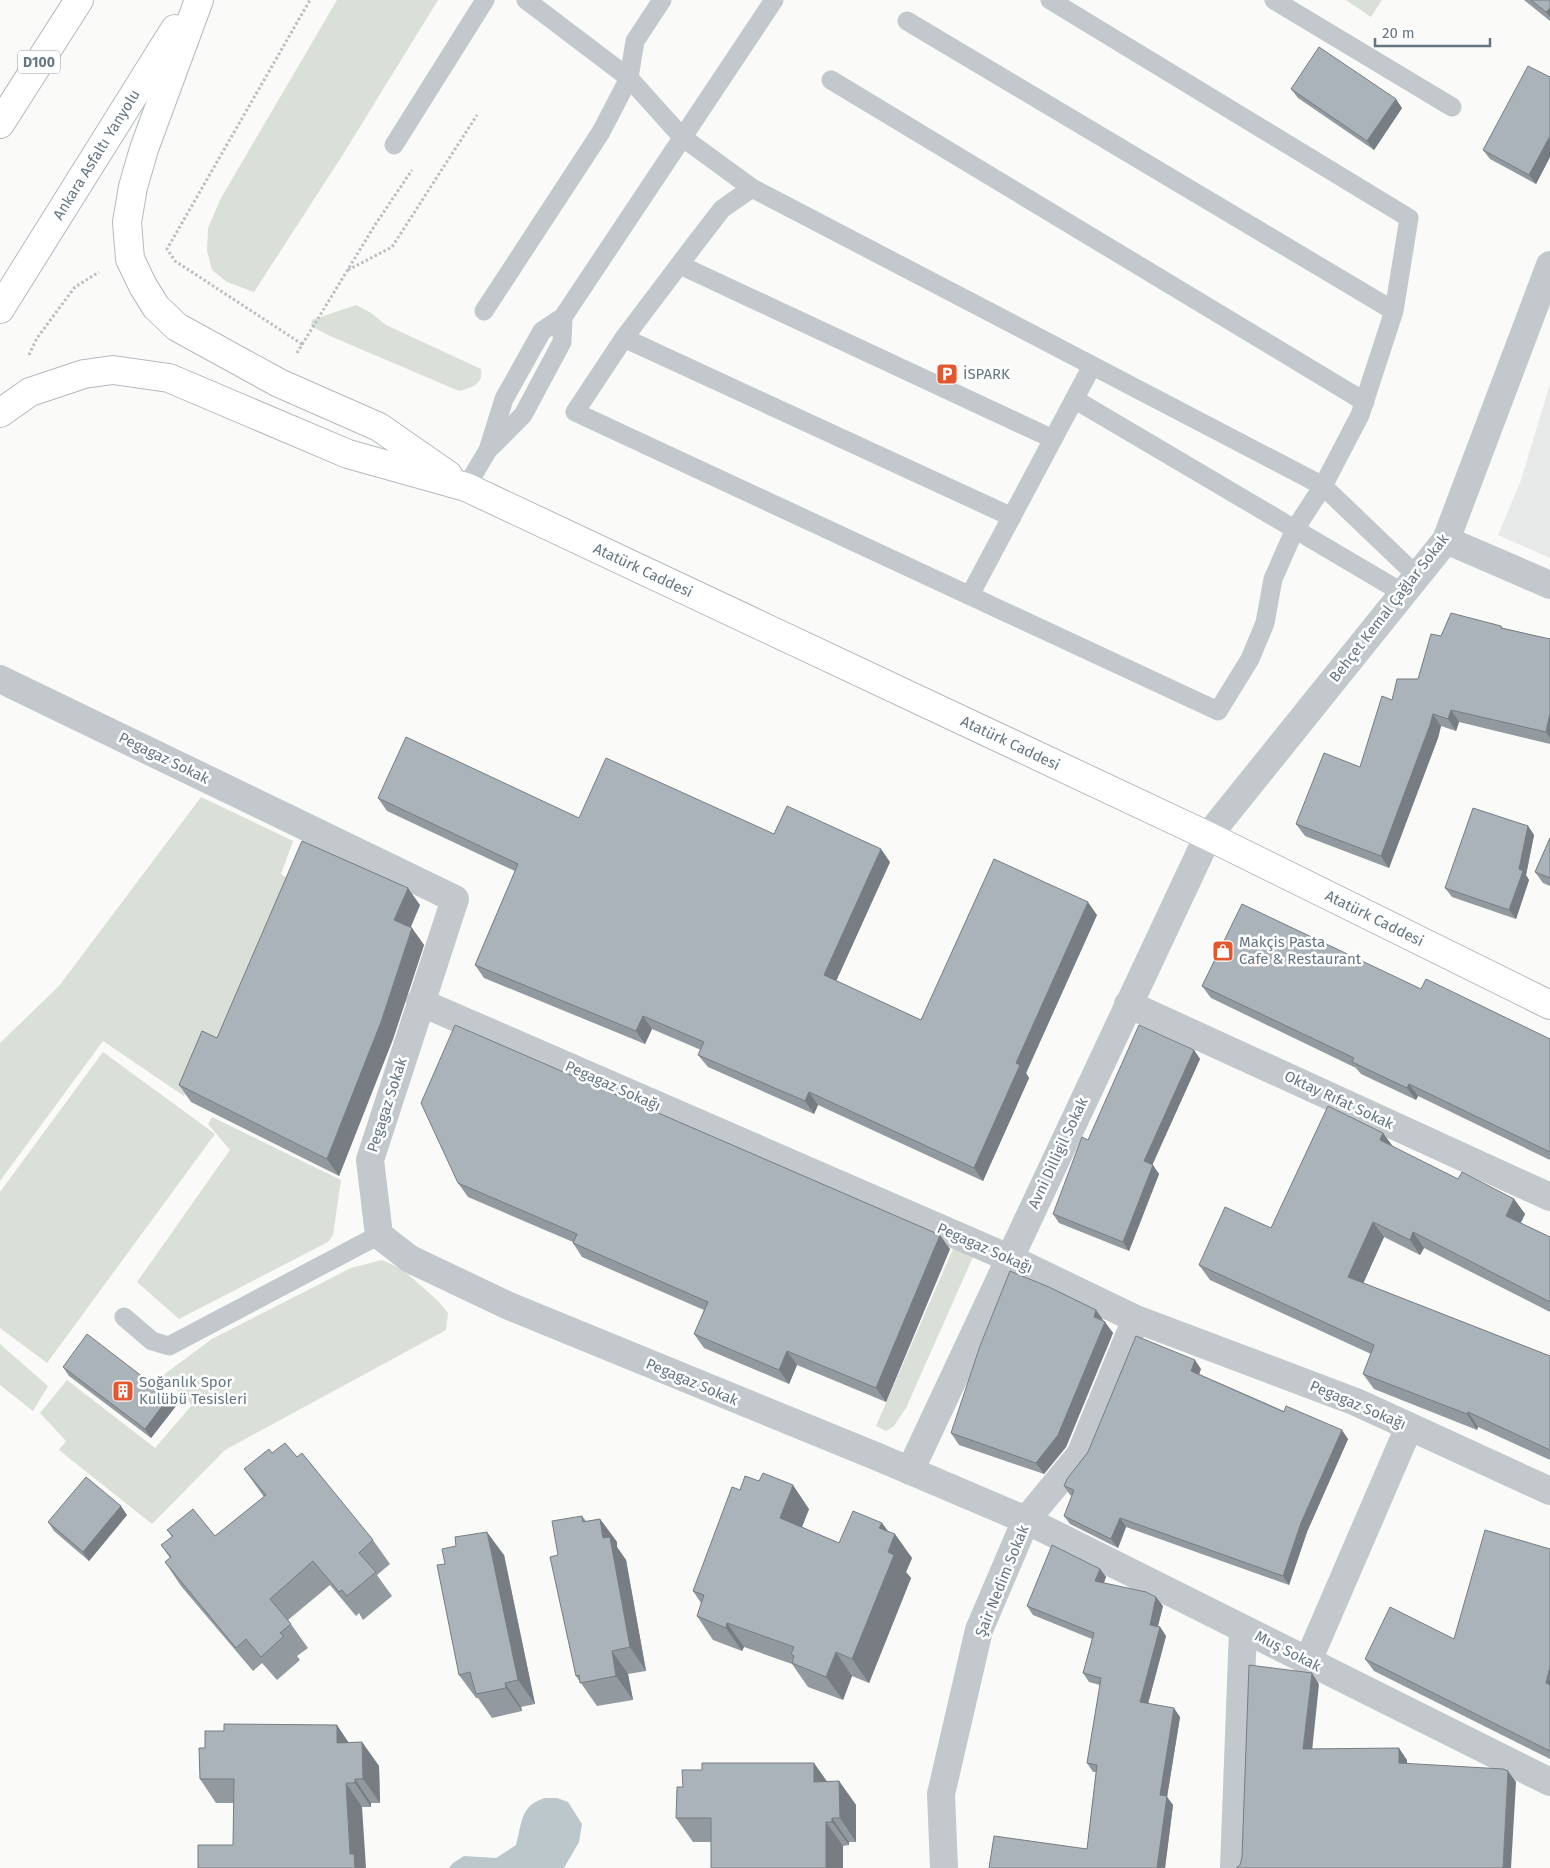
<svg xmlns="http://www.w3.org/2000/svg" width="1550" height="1868" font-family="'Fira Sans',sans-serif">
<rect width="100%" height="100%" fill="#fafaf8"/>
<path fill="#e8e9e9" d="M1550 384V558L1498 535 1521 480Z"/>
<path fill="#dadfd7" d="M337 0H438L342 156 254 292 227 282 212 270 207 251 208 228 221 198Z
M1346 0H1382L1371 17Z
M356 305 371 313 386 325 481 369C484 384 471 388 459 391L330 336 311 326 312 320Z
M201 797 293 841 281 874 291 881 225 1045 212 1041 184 1096 103 1041 0 1181V1043L59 986Z
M103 1052 215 1134 47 1363 0 1328V1192Z
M212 1117 341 1180 333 1235 328 1242 179 1319 137 1282 230 1150 208 1124Z
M956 1242 973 1257 906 1408 894 1426 886 1431 876 1426Z
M382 1260 402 1269 438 1301 448 1313 446 1330 225 1450 152 1524 59 1450 66 1441 40 1413 67 1380 155 1448 192 1405 162 1376 212 1339 351 1268Z
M0 1344 48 1386 33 1411 0 1385Z"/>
<path fill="#bbc7cb" d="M545 1798H557L568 1802 582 1824 579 1842 564 1868H449L453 1863 464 1856 496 1858 516 1845C522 1824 520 1805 545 1798Z"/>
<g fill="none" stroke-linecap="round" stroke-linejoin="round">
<g stroke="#b3babf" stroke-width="30">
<g id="secondary">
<path d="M199 0 144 149 133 187 127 222 130 259 143 286 156 307 177 327 279 383 379 427 448 475"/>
<path id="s1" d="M0 309 175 29"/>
<path id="s2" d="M0 413 30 392 84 374 113 370 169 378 348 454 466 487 1208 836 1550 1005"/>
</g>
</g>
<g stroke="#b4b9bd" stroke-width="30">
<path id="highway" d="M0 124 79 0"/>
</g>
<path stroke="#bbbfc2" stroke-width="3" stroke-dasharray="2.5 2.5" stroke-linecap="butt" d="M348 270 392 247 477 115
M302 344 175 261 167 249 310 0
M297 353 375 225 412 170
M29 355 37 338 75 287 99 272"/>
<path stroke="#c3c8cc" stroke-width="19" d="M526 0 629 78 682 137 752 188 1323 486 1417 576
M1274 0 1452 107
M907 21 1394 311
M831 80 1365 402
M394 145 485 0
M752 188 722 209 695 244 624 338 575 412 1218 711 1250 659 1265 623 1273 579 1295 529 1323 486 1360 415 1394 311 1409 218 1050 0
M680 265 1053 439
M484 311 601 132 629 78 635 41 662 0
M624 338 1012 517
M1074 399 1403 593
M491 447 523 415 562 342 563 317
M466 487 488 450 504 399 542 331 563 317 774 0
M970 595 1092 366
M124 1317 152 1341 169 1346 379 1235"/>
<path stroke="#c3c8cc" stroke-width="28" d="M1446 540 1550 585
M0 679 455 899 370 1160 379 1235 410 1259 509 1306 878 1457 1026 1520 1550 1782
M420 1002 1009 1258 1136 1319 1356 1402 1550 1491
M1128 1004 1550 1197
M910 1471 1208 836 1446 540 1550 265
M1308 1661 1409 1427
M944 1868 941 1794 979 1630 1026 1520 1080 1455 1136 1319
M1234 1868 1243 1629"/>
<use href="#secondary" stroke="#fff" stroke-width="28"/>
<use href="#highway" stroke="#fff" stroke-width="28"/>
</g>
<path fill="#929a9f" d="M1524 0H1550V21Z
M1550 77V157L1536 184 1490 159 1483 150Z
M1291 89 1402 108 1374 150 1298 98Z
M1501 626 1503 628 1550 639V744L1459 722 1456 731 1441 726 1438 738 1389 868 1305 836 1296 824 1360 767 1392 700 1418 679 1441 636Z
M378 798 579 818 774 834 890 862 836 981 921 1020 1097 915 1026 1073 1029 1078 983 1181 818 1105 814 1114 708 1067 698 1055 701 1050 652 1029 645 1044 484 978 475 965 515 871 387 811Z
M1528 826 1534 835 1526 875 1529 880 1516 919 1452 897 1445 888Z
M1550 838V886L1543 883 1535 872Z
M420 905 411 927 424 945 393 1039 339 1176 191 1102 179 1085 217 1038Z
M1202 986 1421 989 1550 1039V1160L1418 1096 1416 1100 1361 1074 1356 1068 1211 998Z
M1194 1050 1200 1059 1152 1165 1159 1174 1129 1251 1059 1223 1053 1214 1088 1140Z
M1383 1133 1393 1147 1458 1179 1514 1199 1525 1214 1521 1223 1550 1237V1312L1424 1248 1420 1255 1384 1237 1363 1283 1550 1356V1460L1478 1427 1477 1430 1374 1389 1363 1374 1371 1354 1210 1280 1199 1265 1271 1228Z
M458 1183 950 1249 886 1402 797 1365 789 1384 704 1348 694 1334 704 1310 582 1257 573 1243V1242L468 1197Z
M1104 1321 1113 1333 1066 1447 1044 1474 959 1445 951 1433Z
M63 1367 176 1406 151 1438 69 1376Z
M1201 1369 1199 1374 1348 1439 1307 1532 1289 1585 1126 1527 1118 1548 1070 1524 1064 1516 1072 1496 1070 1495 1064 1486Z
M272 1453 297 1457 373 1540 390 1564 377 1575 392 1596 363 1620 359 1613 356 1616 330 1585 288 1620 308 1648 297 1656 300 1660 277 1680 262 1663 253 1671 181 1586 165 1562 170 1558 161 1545 172 1537 167 1530 215 1536 264 1497 244 1469Z
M740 1490 809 1509 802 1527 839 1543 882 1523 888 1531 912 1558 906 1572 911 1578 869 1683 852 1676 843 1700 808 1687 792 1664 744 1647 742 1651 713 1640 697 1616 701 1603 693 1591Z
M127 1515 89 1561 54 1531 48 1522Z
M582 1516 586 1521 600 1519 617 1542V1547L626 1560 646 1671 628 1674 633 1700 597 1706 576 1676 558 1555Z
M1550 1549V1759L1374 1671 1365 1659 1454 1639Z
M504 1555 535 1704 521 1707 522 1711 492 1718 478 1698H476L459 1675Z
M1100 1569 1106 1577 1104 1583 1163 1606 1158 1626 1160 1627 1166 1636 1148 1704 1180 1717 1167 1797 1173 1805 1165 1868H989L1087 1849 1096 1772H1093L1087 1763 1100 1685 1089 1682 1083 1673 1092 1639 1033 1615 1027 1606Z
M349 1742H362L379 1766 380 1803H371V1807H362L233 1845 234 1803H216L200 1779Z
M839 1781 856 1805V1842H849V1845L843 1846V1868H711V1842H693L676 1818 827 1782Z"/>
<path fill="#777d82" d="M1550 8V17L1546 12Z
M1396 99 1402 108 1374 150 1367 141Z
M1550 136V157L1536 184 1529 175Z
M1451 710 1459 722 1456 731 1448 719Z
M1550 713V738L1546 732Z
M1433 714 1441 726 1438 738 1389 868 1381 856Z
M1528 826 1534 835 1526 875 1529 880 1516 919 1509 910Z
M881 849 890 862 833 988 824 975Z
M408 888 420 905 406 937 394 920Z
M1088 902 1097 915 1026 1073 1029 1078 983 1181 974 1168 1016 1063Z
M412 928 424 945 393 1039 339 1176 327 1159Z
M643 1016 652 1029 645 1044 636 1031Z
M1194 1050 1200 1059 1150 1170 1144 1161Z
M1409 1084 1418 1096 1416 1100 1407 1088Z
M809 1092 818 1105 814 1114 805 1101Z
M1383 1133 1394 1148 1380 1140Z
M1153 1165 1159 1174 1129 1251 1123 1242Z
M1514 1199 1525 1214 1516 1231 1506 1216Z
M1373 1222 1384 1237 1359 1293 1348 1277Z
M1413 1232 1424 1248 1420 1255 1410 1240Z
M940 1235 950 1249 886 1402 876 1388Z
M1096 1310 1104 1321 1094 1317Z
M1105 1322 1113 1333 1066 1447 1044 1474 1036 1463Z
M787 1351 797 1365 789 1384 779 1370Z
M1195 1360 1201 1369 1197 1380 1191 1371Z
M169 1397 176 1406 151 1438 145 1429Z
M1468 1412 1478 1427 1477 1430 1467 1414Z
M1342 1430 1348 1439 1307 1532 1289 1585 1283 1576 1301 1523Z
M793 1485 809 1509 796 1542 780 1518Z
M121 1506 127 1515 89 1561 83 1552Z
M1120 1518 1126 1527 1118 1548 1111 1539Z
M600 1519 617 1542V1547L626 1560 646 1671 630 1647 603 1538Z
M882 1523 893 1539 895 1534 912 1558 906 1572 911 1578 869 1683 852 1659 888 1552 879 1528Z
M487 1532 504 1555 535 1704 518 1680Z
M1100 1569 1106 1577 1101 1589 1095 1581Z
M1156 1597 1163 1606 1156 1633 1150 1625Z
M727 1623 744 1647 742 1651 726 1628Z
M1160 1627 1166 1636 1146 1711 1140 1702Z
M612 1651 628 1674 633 1700 616 1676Z
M836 1652 852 1676 843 1700 826 1677Z
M1550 1667V1689L1546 1683Z
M1312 1673 1319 1684 1311 1761 1303 1749Z
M505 1683 521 1707 522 1711 506 1688Z
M1174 1708 1180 1717 1167 1797 1173 1805 1165 1868H1157L1160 1795Z
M337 1725 353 1749 337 1743Z
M362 1742 379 1766 380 1803 363 1779Z
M1399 1748 1407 1760V1774L1399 1763Z
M814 1763 831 1787 814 1782Z
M1508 1771 1516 1782 1511 1868H1503Z
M355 1779 371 1803V1807L355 1783Z
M839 1781 856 1805V1842L840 1818Z
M346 1783 362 1807 366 1868H355L350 1854Z
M832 1818 849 1842V1845L832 1822Z
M826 1822 843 1846V1868H826Z"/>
<path fill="#aab3b9" stroke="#777d82" d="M1531 0H1550V8L1546 12Z
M1319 47 1396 99 1367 141 1291 89Z
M1528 66 1550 77V136L1529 175 1483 150Z
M1451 613 1501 626V628L1550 639V713L1546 732 1451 710 1448 719 1433 714 1430 725 1381 856 1296 824 1324 753 1360 767 1382 696 1392 700 1397 679H1418L1431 634 1441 636Z
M406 737 579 818 606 758 774 834 787 806 881 849 824 975 921 1020 994 859 1088 902 1016 1063 1020 1065 974 1168 809 1092 805 1101 698 1055 704 1042 643 1016 636 1031 475 965 518 864 378 798Z
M1473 808 1528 826 1519 869 1523 871 1509 910 1445 888Z
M1550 838V878L1535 872Z
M302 841 408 888 394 920 412 928 381 1022 327 1159 179 1085 202 1031 217 1038Z
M1242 904 1421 989 1426 979 1550 1039V1152L1409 1084 1407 1088 1352 1062 1354 1058 1202 986Z
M455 1025 940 1235 876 1388 787 1351 779 1370 694 1334 708 1302 573 1243 577 1234 458 1183 421 1103Z
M1139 1025 1194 1050 1144 1161 1153 1165 1123 1242 1053 1214 1082 1137 1088 1140Z
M1328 1106 1383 1133 1380 1140 1458 1179 1462 1172 1514 1199 1506 1216 1550 1237V1302L1413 1232 1410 1240 1373 1222 1348 1277 1550 1356V1450L1468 1412 1467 1414 1363 1374 1374 1345 1199 1265 1225 1207 1271 1228Z
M1010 1271 1049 1287 1096 1310 1094 1317 1105 1322 1058 1435 1036 1463 951 1433 980 1346Z
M87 1334 169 1397 145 1429 63 1367Z
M1136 1336 1195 1360 1191 1371 1284 1412 1286 1406 1342 1430 1301 1523 1283 1576 1120 1518 1111 1539 1064 1516 1074 1490 1064 1486 1067 1479 1088 1452Z
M285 1443 297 1457 302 1453 373 1540 359 1553 376 1572 347 1596 342 1590 339 1592 313 1561 270 1599 291 1624 280 1633 284 1636 261 1657 246 1639 236 1648 165 1562 171 1557 161 1545 173 1536 167 1530 193 1509 215 1536 266 1495 244 1469 269 1449 272 1453Z
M763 1473 793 1485 780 1518 839 1543 853 1511 882 1523 879 1528 895 1534 888 1552 894 1555 852 1659 836 1652 826 1677 792 1663 794 1656 791 1654 794 1647 727 1623 726 1628 697 1616 704 1595 693 1591 732 1487 740 1490 745 1476 759 1481Z
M86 1477 121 1506 83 1552 48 1522Z
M582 1516 583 1522 600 1519 603 1538 610 1537 630 1647 612 1651 616 1676 580 1683 579 1675 576 1676 550 1557 558 1555 552 1521Z
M1485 1530 1550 1549V1667L1546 1683 1550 1685V1751L1365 1659 1390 1607 1454 1639Z
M487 1532 518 1680 505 1683 506 1688 476 1694 470 1672 459 1675 437 1565 445 1564 442 1549 456 1546 455 1537Z
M1052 1545 1100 1569 1095 1581 1146 1592 1156 1597 1150 1625 1160 1627 1140 1702 1174 1708 1160 1795 1167 1796 1157 1868H989L994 1836 1087 1849 1097 1765 1087 1763 1101 1678 1083 1673 1094 1633 1027 1606Z
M1249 1665 1312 1673 1303 1749 1399 1748V1763L1503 1769 1508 1771 1503 1868H1236L1240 1865 1242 1857Z
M224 1724 337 1725V1743L362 1742 363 1779H355V1783H346L350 1854H354L355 1868H198V1845H233L234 1779H200L199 1748H205V1731H224Z
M702 1763H814V1782L839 1781 840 1818H832V1822H826V1868H711V1818H676L677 1787H683L682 1770H702Z"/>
<defs>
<g id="parking-square" transform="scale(1.125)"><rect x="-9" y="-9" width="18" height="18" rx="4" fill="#e4572e" stroke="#fff"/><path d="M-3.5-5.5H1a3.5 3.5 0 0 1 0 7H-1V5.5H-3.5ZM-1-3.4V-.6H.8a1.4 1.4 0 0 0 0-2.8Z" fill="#fff"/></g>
<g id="shop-square" transform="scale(1.125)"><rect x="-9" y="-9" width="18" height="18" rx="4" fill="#e4572e" stroke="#fff"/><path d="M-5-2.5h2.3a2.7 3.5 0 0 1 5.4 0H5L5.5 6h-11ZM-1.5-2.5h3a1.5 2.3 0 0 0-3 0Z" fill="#fff"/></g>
<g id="building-square" transform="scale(1.125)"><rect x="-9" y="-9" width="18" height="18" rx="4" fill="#e4572e" stroke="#fff"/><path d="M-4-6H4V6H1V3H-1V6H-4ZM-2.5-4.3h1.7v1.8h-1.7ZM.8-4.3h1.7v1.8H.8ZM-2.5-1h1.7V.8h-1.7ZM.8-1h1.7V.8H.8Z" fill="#fff"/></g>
</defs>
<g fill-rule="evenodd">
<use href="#parking-square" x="947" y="374"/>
<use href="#shop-square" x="1223" y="951"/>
<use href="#building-square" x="123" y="1391"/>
</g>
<g text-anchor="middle" stroke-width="5" stroke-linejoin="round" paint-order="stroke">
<rect fill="#fff" stroke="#939fa8" stroke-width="1" x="18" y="50.5" width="42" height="23" rx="4"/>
<g font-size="14" font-weight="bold" fill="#657683">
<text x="39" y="67">D100</text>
</g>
<g font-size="15" fill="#657683" stroke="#fff">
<text dy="5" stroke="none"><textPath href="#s1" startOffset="182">Ankara Asfaltı Yanyolu</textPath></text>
<text dy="5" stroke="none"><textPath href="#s2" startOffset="692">Atatürk Caddesi</textPath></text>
<text transform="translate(1389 608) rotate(-52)" y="5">Behçet Kemal Çağlar Sokak</text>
<text dy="5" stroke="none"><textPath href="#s2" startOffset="1098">Atatürk Caddesi</textPath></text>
<text transform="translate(164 758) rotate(26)" y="5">Pegagaz Sokak</text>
<text dy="5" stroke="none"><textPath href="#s2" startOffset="1502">Atatürk Caddesi</textPath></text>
<text transform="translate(613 1086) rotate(24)" y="5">Pegagaz Sokağı</text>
<text transform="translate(1339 1100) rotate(25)" y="5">Oktay Rıfat Sokak</text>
<text transform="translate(387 1105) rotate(-72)" y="5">Pegagaz Sokak</text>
<text transform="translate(1058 1153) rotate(-65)" y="5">Avni Dilligil Sokak</text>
<text transform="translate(985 1248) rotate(24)" y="5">Pegagaz Sokağı</text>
<text transform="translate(692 1382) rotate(23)" y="5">Pegagaz Sokak</text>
<text transform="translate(1358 1405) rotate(23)" y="5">Pegagaz Sokağı</text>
<text transform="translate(1002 1581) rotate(-68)" y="5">Şair Nedim Sokak</text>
<text transform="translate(1288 1651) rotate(27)" y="5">Muş Sokak</text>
</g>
<g font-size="15" fill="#657683" stroke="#fff" text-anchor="start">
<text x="963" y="379">İSPARK</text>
<text x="1239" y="947">Makçis Pasta<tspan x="1239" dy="17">Cafe &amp; Restaurant</tspan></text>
<text x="139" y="1387">Soğanlık Spor<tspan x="139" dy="17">Kulübü Tesisleri</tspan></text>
</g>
</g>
<path d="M1375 38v8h115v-8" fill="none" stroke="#657683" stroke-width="2.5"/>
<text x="1382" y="38" font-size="15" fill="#657683" stroke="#ffffff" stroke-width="4" paint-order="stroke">20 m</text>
</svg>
